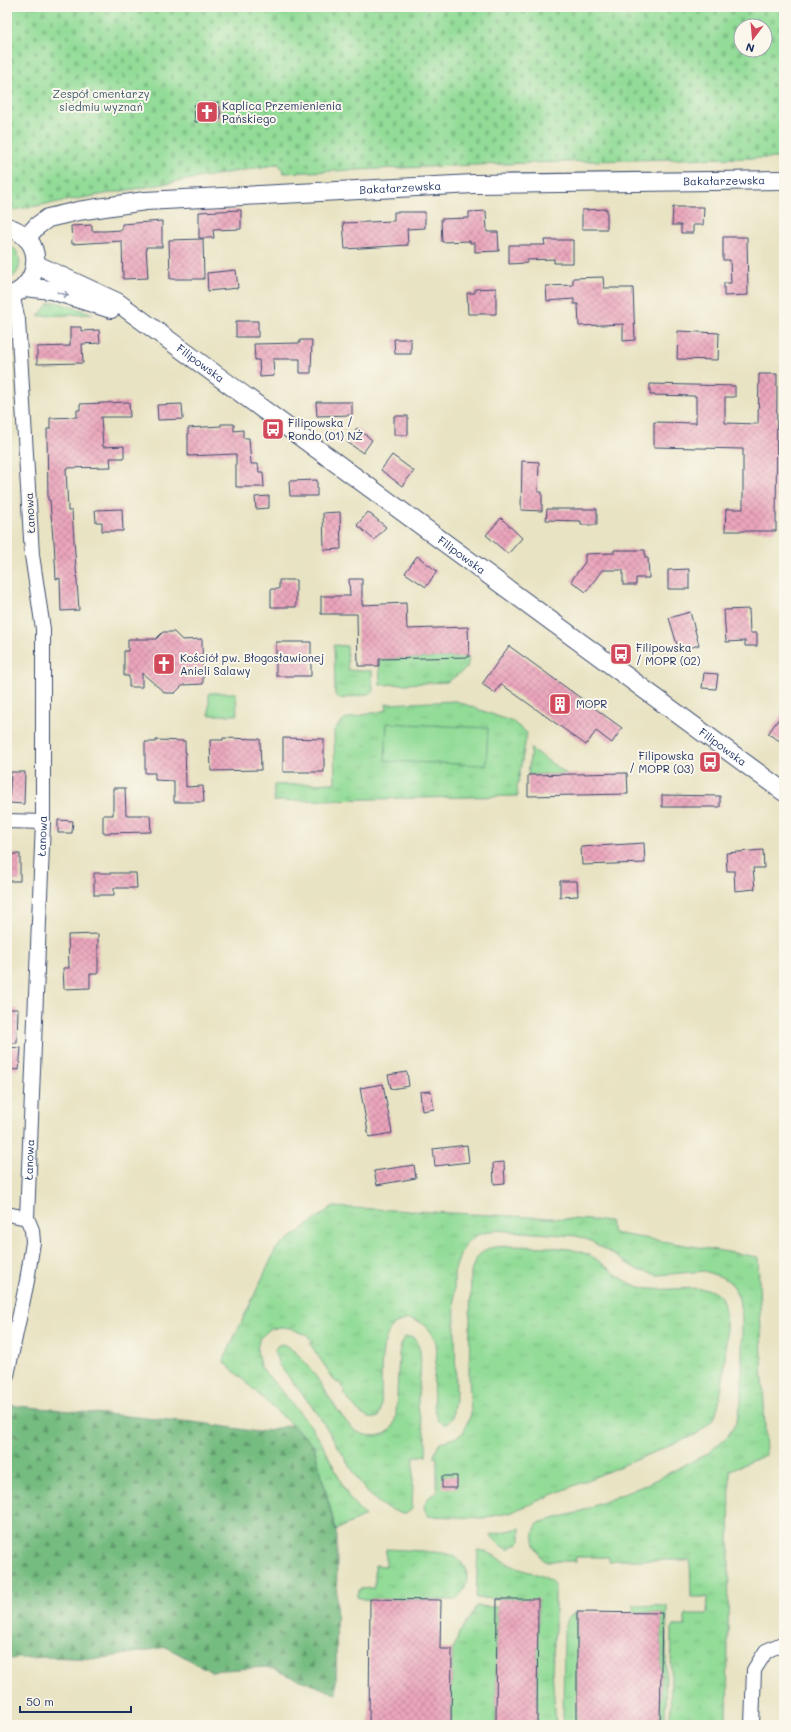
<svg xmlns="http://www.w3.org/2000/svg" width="791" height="1732" font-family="Mali,sans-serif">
<defs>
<pattern id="grass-tufts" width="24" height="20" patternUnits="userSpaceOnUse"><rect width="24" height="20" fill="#92dc97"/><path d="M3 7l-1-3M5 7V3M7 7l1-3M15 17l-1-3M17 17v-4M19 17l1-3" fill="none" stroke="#7dbd85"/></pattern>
<pattern id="forest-firs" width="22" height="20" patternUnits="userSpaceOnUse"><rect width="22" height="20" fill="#75bc80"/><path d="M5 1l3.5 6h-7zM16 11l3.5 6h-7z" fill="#5f996c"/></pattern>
<pattern id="cemetery-stones" width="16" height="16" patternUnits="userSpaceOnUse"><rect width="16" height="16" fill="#92dc97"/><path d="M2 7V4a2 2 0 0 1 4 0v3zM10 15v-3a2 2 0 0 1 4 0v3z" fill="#7dbd85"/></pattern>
<pattern id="building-cross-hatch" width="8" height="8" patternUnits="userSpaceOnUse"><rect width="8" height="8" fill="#eba5bc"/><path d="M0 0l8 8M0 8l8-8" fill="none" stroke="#be879c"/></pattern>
</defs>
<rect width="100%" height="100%" fill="#fbf7ec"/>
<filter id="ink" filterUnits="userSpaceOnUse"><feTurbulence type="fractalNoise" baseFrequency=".025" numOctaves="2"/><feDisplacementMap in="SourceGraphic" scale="8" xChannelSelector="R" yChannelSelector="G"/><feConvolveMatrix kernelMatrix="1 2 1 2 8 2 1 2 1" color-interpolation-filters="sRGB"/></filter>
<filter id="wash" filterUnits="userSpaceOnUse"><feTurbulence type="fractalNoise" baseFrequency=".012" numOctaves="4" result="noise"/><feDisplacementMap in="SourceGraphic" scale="16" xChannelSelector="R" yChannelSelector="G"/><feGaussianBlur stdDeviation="0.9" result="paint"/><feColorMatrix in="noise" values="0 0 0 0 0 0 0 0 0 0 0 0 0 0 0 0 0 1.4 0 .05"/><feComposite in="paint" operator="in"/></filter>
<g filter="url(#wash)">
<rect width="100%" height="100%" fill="#e8e3c2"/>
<path fill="url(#grass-tufts)" stroke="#56867a" d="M7 243C24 251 24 273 7 281Z
M56 302 94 314 38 316 49 303Z
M334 645 347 646 348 670 372 671 373 693 340 699 335 695Z
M469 657 467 668 447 682 380 685 379 659Z
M456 701 513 722 527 733 517 788 518 796 274 801V785L335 783 334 730 344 719 387 710 386 704Z
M531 749 567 774 528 775Z
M332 1207 610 1221 613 1233 758 1257 766 1455 730 1470 727 1725H670L672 1626H685V1614H707L708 1597H691L690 1560H615L613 1562H609V1557H575L576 1561H544C536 1550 529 1536 538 1523L576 1513 643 1486 707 1454 728 1436 736 1423 740 1407 742 1393V1318L739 1299 731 1283 724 1278 704 1271 658 1275 638 1270 591 1241 577 1236 495 1230 477 1235 467 1242 462 1250 454 1272 456 1392 452 1418 448 1423 444 1424 437 1420C433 1406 433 1391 434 1377 435 1366 438 1355 436 1344 434 1334 427 1324 417 1321 412 1319 407 1319 402 1321 374 1329 383 1387 381 1410L378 1417C364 1424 351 1402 343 1393L345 1391 339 1382 337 1383 333 1378 310 1344 313 1342 305 1333 303 1334 290 1328 282 1327 270 1329 260 1338 258 1345 257 1350 260 1366 310 1425 322 1443 349 1498 365 1516 336 1530 314 1446 223 1361 276 1249Z
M511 1246C534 1247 568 1245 589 1255 606 1264 621 1282 640 1287 662 1294 701 1282 718 1294 734 1306 723 1395 716 1413 712 1423 703 1429 695 1435L509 1513 482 1518 428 1516 424 1508C426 1499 429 1496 437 1492V1457H433L440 1442 455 1438 463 1433 471 1414 469 1377 471 1272C479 1247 487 1247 511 1246Z
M405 1337H412C427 1346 418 1384 418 1399 417 1419 429 1436 426 1456H414L412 1509 406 1514H402L381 1505 364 1489 318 1414 279 1365 274 1351 278 1345 283 1344C312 1358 329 1404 351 1427 360 1437 383 1440 392 1428 394 1424 395 1420 396 1416L399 1353 401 1345Z
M520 1528V1542L508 1549 500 1545 490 1535Z
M386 1549C400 1550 443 1551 454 1556 460 1560 467 1568 467 1576 467 1586 463 1593 455 1600L371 1599 370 1601 357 1597V1594L360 1589 375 1588V1565L386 1566Z
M478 1550C491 1551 503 1562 515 1567 525 1572 539 1573 548 1579 552 1581 554 1585 555 1589V1627L552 1670 556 1725H537L538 1600 476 1598Z
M634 1605 667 1606 665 1725H660L662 1613 634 1612Z
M476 1606 497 1607 496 1725H451L452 1649H454L459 1633 472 1615Z
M577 1612V1725H563L564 1632C565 1621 567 1616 577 1612Z"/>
<path fill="url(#forest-firs)" stroke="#48766f" d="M7 1405 202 1423 258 1432 292 1425 314 1446 337 1536 336 1694 267 1667 210 1671 166 1647 98 1659 47 1657 7 1659Z"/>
<path fill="url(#cemetery-stones)" stroke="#56867a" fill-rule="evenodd" d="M7 7H784V158C617 158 451 166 284 173L279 164 7 211ZM741 26H765V50H741Z"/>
<path fill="#92dc97" stroke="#56867a" d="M209 693H236L237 715H209Z
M387 723 488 728 486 765 385 761Z"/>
<g id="blocks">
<path fill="url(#building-cross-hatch)" d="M219 102 221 119 195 122 194 105Z
M673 207H704L703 225H693V233H681V225H672Z
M607 209V229H582V210Z
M241 210V229L213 230 214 238H199V212Z
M486 211 487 232H498L499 251 475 252V243H470V241L442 242 441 219 469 218V212Z
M394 212H425V228L407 229 408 245 345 249 343 223 394 221Z
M162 221V247H146L148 278 123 279 122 241 72 244 71 226 92 225V231H105L122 230V224Z
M723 237H747L748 295 724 296V283H731L730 260H723Z
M203 239 204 279H170L169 240Z
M544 240H573V263H554V259L527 260V263L509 264V245H545Z
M236 270 238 288 208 291 207 273Z
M603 277 604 288H633L635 340 623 341V324L579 326 578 304H574V299L547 301 546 286 573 285V278Z
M496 288V314H468L467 293H475V289Z
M236 321H258V337H236Z
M70 327H81V331L99 330 100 343 82 344 83 363 37 364V347L70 346Z
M678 331 719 333 718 360 677 359Z
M394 339H411V354H395Z
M300 340H312L311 373H300V359H273L274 376 260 377 259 360H255L254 344 300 343Z
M759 374H777L776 531H725L726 509H743V449L654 447V422L696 423V396L650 395V384L735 386V397H725V423L758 424Z
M129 402 130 417H101L103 447 124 446V458H110L111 467 66 468 68 511H72L79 610 61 611 60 578 56 579 54 540H53L50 500H48L47 429H50V418L77 417V410H80V404Z
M316 402H352V415L317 416Z
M182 404 183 419 158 420 157 405Z
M394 416H408V435H394Z
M221 424H234V431L243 430V438H249L251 464H258L259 472H263L264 487H236V454L188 456V428L221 426Z
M357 428 372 440 363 453 347 442Z
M392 455 414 471 402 486 381 470Z
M522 461 539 462 538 492H542V511L521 510Z
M317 480V496H290L289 481Z
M269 496V508L256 509 255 497Z
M122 509 123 531H102V522H96L95 510Z
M547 509H597V525H581V521L546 520Z
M340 512 341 549 324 550 323 513Z
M368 512 386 527 374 540 357 525Z
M501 518 522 538 508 554 486 535Z
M614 550H645V558H648L649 578H636V585H623V570H602L586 592 571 581 585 562V554L614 553Z
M417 556 437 571 426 587 405 573Z
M689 569V589H668V570Z
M349 579H362V605L406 603 407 629 468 627 469 657 379 659V666H358L357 614H321V596H350Z
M279 580H296V607H271V589H279Z
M749 609 750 633H757V646H745V641L726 642 724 610Z
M690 612 699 645 679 651 669 618Z
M163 632H174L182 640 202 639 203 684 183 685 175 693H165L142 673V687H129V676H124V651H128V639H156Z
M276 642H311V676H276Z
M509 646 622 728 612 743 596 731 586 745 501 684 495 693 482 684Z
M704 673 718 674 716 689 702 688Z
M784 711V734L780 741 768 734Z
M223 738 260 739 261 770 211 771 210 740H223Z
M283 738 324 739V772H283Z
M156 740 185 741 186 787 203 786 204 802H174V781L155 780V773H145V742H156Z
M11 772H25L24 804 9 803Z
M627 773 628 794 528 796V775Z
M113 788H125L126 815H150L151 832 103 833V815H113Z
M662 795 720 796V807H662Z
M58 820 73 821 72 833H58Z
M644 843 645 863 582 865 581 847Z
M763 850 764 868H753L755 889 735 891 734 871H727L726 853Z
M7 854H20V881H7Z
M94 873H136L137 888H114V895H94Z
M560 881H577L578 896 560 897Z
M98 934V974H90V988L64 989 63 968H69L68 935Z
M7 1009H18L17 1043H7Z
M7 1047 21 1048 19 1070 7 1069Z
M407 1072 409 1086 391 1089 388 1075Z
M383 1084 392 1133 369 1137 360 1088Z
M431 1091 434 1109 422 1111 420 1092Z
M467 1145 469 1162 435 1166 433 1149Z
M504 1162 505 1183 494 1184 493 1163Z
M414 1165 416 1178 377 1185 374 1171Z
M442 1476H457V1488H442Z
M370 1599 441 1600 440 1649H452L451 1725H369Z
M497 1599H538L537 1725H496Z
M577 1612 662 1613 660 1725H577Z"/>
</g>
</g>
<g filter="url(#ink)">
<use href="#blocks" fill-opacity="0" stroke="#3a4a6d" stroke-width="1"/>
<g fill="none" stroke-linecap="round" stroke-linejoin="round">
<g stroke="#3a4a6d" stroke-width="16">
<g id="minor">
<path d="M7 821 43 822"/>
<path d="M7 1214 27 1218"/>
<path id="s1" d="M7 1375 27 1281 33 1242 32 1230 27 1218 43 822V629L32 555 18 320 12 295"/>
<path d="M752 1725 754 1670 766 1651 784 1643"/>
</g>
</g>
<g stroke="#3a4a6d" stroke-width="20">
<g id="tertiary">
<path d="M7 227C14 229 20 232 26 237 45 257 33 291 7 296"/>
<path id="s2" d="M26 238 37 226 48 218 78 211 145 201 474 184 784 180"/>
<path id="s3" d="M35 264 117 302 784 792"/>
<path d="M25 287 51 290 111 309"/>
</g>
</g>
<use href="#minor" stroke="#fff" stroke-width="14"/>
<use href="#tertiary" stroke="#fff" stroke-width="18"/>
</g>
<defs><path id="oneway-shaft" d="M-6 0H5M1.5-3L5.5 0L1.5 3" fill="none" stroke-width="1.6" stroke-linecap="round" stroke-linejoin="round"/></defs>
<use stroke="#8d97ae" href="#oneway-shaft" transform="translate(63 294) rotate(18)"/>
</g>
<defs>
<g id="church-square" transform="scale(1.15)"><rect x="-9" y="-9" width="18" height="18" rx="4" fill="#d1495b" stroke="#fbf7ec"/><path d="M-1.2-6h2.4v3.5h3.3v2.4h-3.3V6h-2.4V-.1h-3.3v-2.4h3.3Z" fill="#fff"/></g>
<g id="bus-square" transform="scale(1.15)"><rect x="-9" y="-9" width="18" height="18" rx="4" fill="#d1495b" stroke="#fbf7ec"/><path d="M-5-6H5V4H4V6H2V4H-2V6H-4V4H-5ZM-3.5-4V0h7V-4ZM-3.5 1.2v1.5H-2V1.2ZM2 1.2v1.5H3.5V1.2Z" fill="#fff"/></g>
<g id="building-square" transform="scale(1.15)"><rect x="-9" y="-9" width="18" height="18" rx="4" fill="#d1495b" stroke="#fbf7ec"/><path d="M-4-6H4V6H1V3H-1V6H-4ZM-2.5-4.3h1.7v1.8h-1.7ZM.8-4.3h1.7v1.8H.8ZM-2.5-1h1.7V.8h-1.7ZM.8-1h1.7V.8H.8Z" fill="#fff"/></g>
</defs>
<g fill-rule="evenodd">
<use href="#church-square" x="207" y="112"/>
<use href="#bus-square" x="273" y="429"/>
<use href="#bus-square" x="621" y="654"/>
<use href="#church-square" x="164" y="664"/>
<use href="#building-square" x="560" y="704"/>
<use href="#bus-square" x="710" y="762"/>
</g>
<g text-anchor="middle" stroke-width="4" stroke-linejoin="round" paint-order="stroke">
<g font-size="11" fill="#395a6c" stroke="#fbf7ec">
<text x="101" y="98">Zespół cmentarzy<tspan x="101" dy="13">siedmiu wyznań</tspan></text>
</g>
<g font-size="11" fill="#1b2f5e" stroke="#fbf7ec" text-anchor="start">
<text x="222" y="110">Kaplica Przemienienia<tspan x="222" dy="13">Pańskiego</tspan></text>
<text x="288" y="427">Filipowska /<tspan x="288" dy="13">Rondo (01) NŻ</tspan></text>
<text x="636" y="652">Filipowska<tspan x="636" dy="13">/ MOPR (02)</tspan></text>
<text x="180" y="662">Kościół pw. Błogosławionej<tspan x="180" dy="13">Anieli Salawy</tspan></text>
<text x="576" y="708">MOPR</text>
<text x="694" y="760" text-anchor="end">Filipowska<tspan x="694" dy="13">/ MOPR (03)</tspan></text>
</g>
<g font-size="11" fill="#1b2f5e" stroke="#fbf7ec">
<text dy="4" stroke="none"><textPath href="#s2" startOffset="708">Bakałarzewska</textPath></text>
<text dy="4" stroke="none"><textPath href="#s2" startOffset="384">Bakałarzewska</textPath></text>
<text dy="4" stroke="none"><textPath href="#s3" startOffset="194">Filipowska</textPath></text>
<text transform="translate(30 513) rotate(-93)" y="4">Łanowa</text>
<text dy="4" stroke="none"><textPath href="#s3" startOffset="518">Filipowska</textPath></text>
<text dy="4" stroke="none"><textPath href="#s3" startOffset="842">Filipowska</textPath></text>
<text dy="4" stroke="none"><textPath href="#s1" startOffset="543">Łanowa</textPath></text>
<text dy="4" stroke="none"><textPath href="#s1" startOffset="219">Łanowa</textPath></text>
</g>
</g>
<rect width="791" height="1732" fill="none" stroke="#fbf7ec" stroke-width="24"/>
<g transform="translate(753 38) rotate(196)"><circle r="19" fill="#fbf7ec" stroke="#a1a7b3"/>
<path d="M0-3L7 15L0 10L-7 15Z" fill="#d1495b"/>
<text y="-6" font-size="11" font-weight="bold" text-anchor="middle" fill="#1b2f5e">N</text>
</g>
<path d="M20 1706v6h111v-6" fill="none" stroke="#1b2f5e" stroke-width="2"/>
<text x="26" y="1706" font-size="12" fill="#1b2f5e" stroke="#fbf7ec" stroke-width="3" paint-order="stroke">50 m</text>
</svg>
